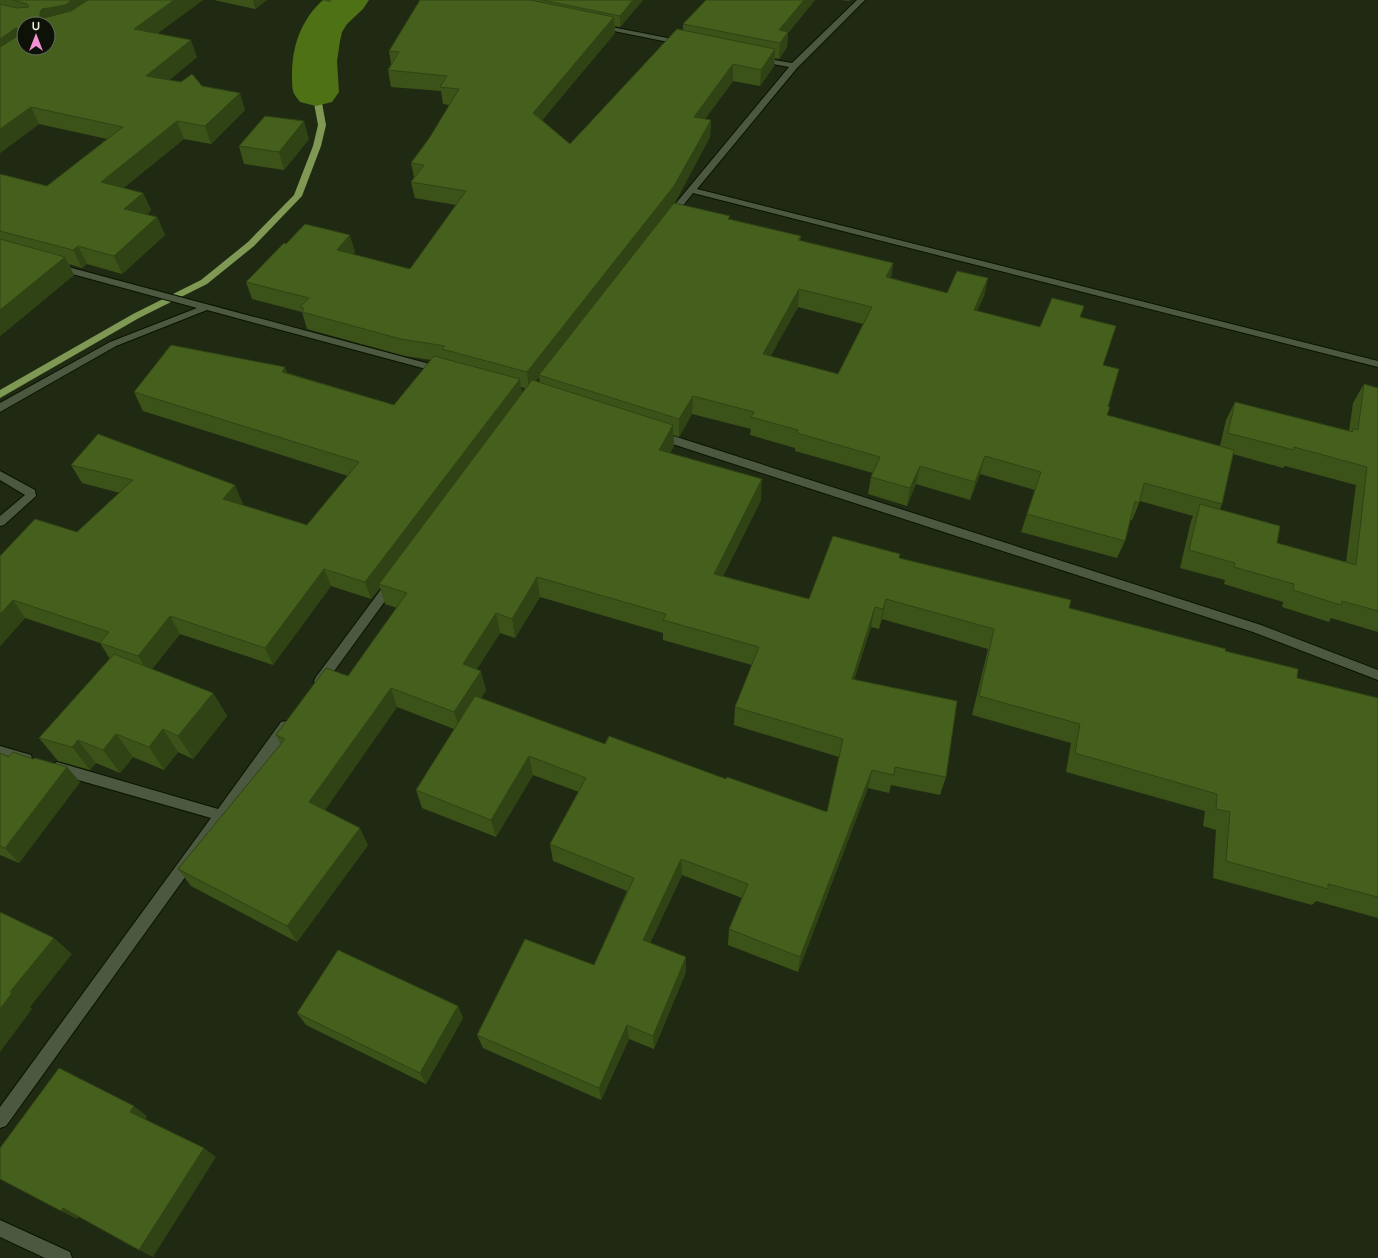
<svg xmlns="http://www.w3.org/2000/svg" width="1378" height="1258" font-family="'Varela Round',sans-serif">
<rect width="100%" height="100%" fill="#202a13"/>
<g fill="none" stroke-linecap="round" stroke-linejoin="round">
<path fill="#7f9954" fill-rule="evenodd" d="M313 90H319L320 92 326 125 321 146 302 196 254 246 207 284 139 318 0 398V390L133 314 201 280 248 242 294 195 313 146 318 125 312 92Z"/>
<path fill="#4f7115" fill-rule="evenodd" d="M323 0H369L363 9 347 24 342 32 340 41 337 61 339 92 332 102 316 106 300 102C298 99 294 95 293 91 292 87 292 80 292 76 292 46 301 20 323 0Z"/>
<g stroke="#0a1301" stroke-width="2">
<path id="minor" d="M857 0H865L797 68 697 189 1378 361V367L693 193 673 218H667L666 216 667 214 789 67 756 61V57L792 63Z
M596 24 683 41 687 43 683 45 599 28 595 26Z
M57 264 441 367 446 370 441 373 207 310 116 346 0 412V403L110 342 197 308 54 269 52 267Z
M658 431 1261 625 1378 670V680L1253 632 654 438 653 435 654 432Z
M0 471 35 490 36 496 4 525 0 526V516L25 495 0 480Z
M392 578 396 580 398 583 396 586 324 685 320 686 316 685 314 681 316 677 388 580Z
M286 721 291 722 292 726 291 730 6 1126 0 1128V1107L211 818 57 774 52 772 50 768 52 764 57 762 218 809 281 722Z
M0 746 31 755 32 759 31 763 26 765 0 758Z
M0 1220 70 1252 72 1258H45L0 1237Z"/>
</g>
<use href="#minor" fill="#4c583f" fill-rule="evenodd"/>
</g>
<path fill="#3b5319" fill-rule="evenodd" d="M0 0H203L158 33 197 57 169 80 202 86 245 110 211 144 184 139 123 188 143 193 151 210 146 215 157 217 165 235 122 274 87 264 82 268 69 264 74 275 0 336V174L47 186 107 139 39 124 0 153ZM24 24H48L24 48Z
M214 0H267L255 9Z
M321 0H332L329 2Z
M532 0H643L620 27 615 26V33L542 120 570 144 683 31V24L815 0 788 33 787 47 779 59 775 58 774 66 760 86 733 81 705 119 711 120 710 137 674 203 730 219 801 236 800 241 893 263 891 278 947 293 988 278 984 296 977 311 1040 327 1084 306 1080 317 1103 365 1108 407 1107 415 1220 446 1226 420 1235 402 1349 431 1353 403 1364 384 1378 388V632L1331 618 1329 622 1282 607 1283 602 1224 584 1225 580 1180 568 1191 521 1193 516 1140 501 1132 520H1130L1125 541 1117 558 1021 532 1035 490 980 474 970 500 916 484 907 506 868 494 871 477 873 473 795 451V448L750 435 751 429 692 414 679 437 673 435 674 446 670 453 761 500 723 576 809 599 900 554 899 558 1069 608 1225 651 1297 678 1378 698V918L1316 901 1312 905 1213 878 1216 830 1203 826 1205 811 1066 772 1071 743 972 715 988 649 882 619 879 629 871 627 854 680 946 777 940 795 891 785 889 793 868 788 798 972 728 945 729 929 742 898 682 875 650 943 686 972 654 1049 629 1039 601 1100 483 1048 477 1035 594 965 627 891 553 861 550 844 579 792 533 775 496 837 422 808 416 790 454 729 397 707 325 810 368 845 297 942 191 886 178 869 281 745 276 735 348 676 397 608 385 604 380 588 371 599 331 586 273 665 180 634 152 669 213 693 227 716 193 759 178 752 164 770 133 757 120 773 96 763 90 770 58 761 39 738 110 659 100 643 25 618 0 646V556L77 532 120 493 82 483 71 465 243 504 242 505 307 525 348 476 143 411 134 392 288 373 394 405 431 360 405 356 307 329 302 312 252 299 246 282 355 252 353 254 410 269 456 205 415 198 411 182 414 177 411 163 430 137 450 105 443 104 441 91 391 87 388 70 391 64 389 51ZM798 307 863 324 838 374 770 356ZM539 377 540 382 536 381ZM521 387 525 388 522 393ZM1233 454 1283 468 1285 466 1356 485 1346 562 1277 543 1220 509 1222 504ZM540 597 663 633V640L752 665 735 707 734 725 839 757 827 812 726 779 605 744 481 698 486 690 477 669 500 633 515 638Z
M842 0H850L849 1Z
M309 139 284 170 244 164 239 146Z
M0 753 80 782 19 863 0 855Z
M458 1006 463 1018 426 1084 306 1025 297 1013Z"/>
<path fill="#304314" d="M72 0H104L50 27 40 19V12L42 9Z
M174 0H203L140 46 134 29Z
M253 0H267L255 9Z
M633 0H643L620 27V16Z
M804 0H815L788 33 787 47 779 59 780 43 779 30Z
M614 17 615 33 535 129 533 113Z
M16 28 24 45 0 61V39Z
M191 40 197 57 153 94 146 76Z
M775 49 774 66 760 86 761 70Z
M733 64V81L694 134V117Z
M240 93 245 110 211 144 205 126Z
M31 107 39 124 0 153V129Z
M711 120 710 137 675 203 540 376 539 375V377L529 389 527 372Z
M177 121 184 139 109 200 101 182Z
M304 121 309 139 284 170 279 152Z
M143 193 151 210 132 227 124 209Z
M157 217 165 235 122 274 114 256Z
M350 235 355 252 341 267 337 250Z
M78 246 87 264 82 268 73 250Z
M65 257 74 275 0 336V310Z
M893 263 890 281 886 277Z
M988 278 984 296 969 328 974 310Z
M799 289 798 307 762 372 763 354Z
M285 367 292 386 282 372Z
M520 379 522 398 379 584 380 588 371 599 365 582Z
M693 396 692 414 679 437V419Z
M673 425 674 446 659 470V450Z
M985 456 980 474 970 500 975 482Z
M920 466 916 484 907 506 910 488Z
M762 479 761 500 714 594V574Z
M235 485 243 504 231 517 223 499Z
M324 569 331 586 273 665 265 648Z
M537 577 540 597 515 638 512 619Z
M886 599 882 619 879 629 883 609Z
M13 600 25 618 0 646V614Z
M875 607 871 627 848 698 852 679Z
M496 613 500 633 468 683 463 664Z
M170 616 180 634 149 673 138 656Z
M481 671 486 690 460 731 454 712Z
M391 688 397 707 318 820 309 802Z
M213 693 227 716 193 759 178 736Z
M163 729 178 752 164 770 149 747Z
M116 734 133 757 120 773 103 750Z
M78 740 96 763 90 770 72 747Z
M529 756 533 775 496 837 491 820Z
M67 767 80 782 19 863 5 848Z
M872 770 868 788 798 972 800 957Z
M360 828 368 845 297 942 287 926Z
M681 859 682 875 644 956 643 940Z
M54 938 72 954 30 1007 32 1009 0 1052V1009L10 992Z
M686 957V972L654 1049 653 1036Z
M458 1006 463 1018 426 1084 420 1073Z
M627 1025 629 1039 601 1100 599 1088Z
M134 1106 147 1116 144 1122 130 1112Z
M204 1148 216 1157 153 1257 139 1250Z
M63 1208 79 1216 77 1219 61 1211Z"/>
<path fill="#45601d" stroke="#304314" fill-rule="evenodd" d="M12 0H72L65 5 42 9 40 12V19L71 11 88 0H174L134 29 191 40 146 76 181 82 192 74 202 86 240 93 205 126 177 121 101 182 143 193 124 209 157 217 114 256 78 246 73 250 0 231V174L47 186 123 127 31 107 0 129V47L24 32V48H48V24H24V31L16 28 0 39V4L16 8 29 7 27 4Z
M420 0H530L614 17 533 113 570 144 677 29 775 49 761 70 733 64 694 117 711 120 674 186 527 372 442 349 445 346 401 339 302 312 304 308 300 307 309 298 246 282 284 243 286 244 305 224 350 235 337 250 410 269 466 191 411 182 424 165 411 163 430 137 459 89 440 87 447 76 388 70 399 52 389 51Z
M542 0H633L620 16Z
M706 0H804L779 30 788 32 780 43 683 24Z
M265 116 304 121 279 152 239 146Z
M674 203 730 216 728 219 801 236 798 240 893 263 886 277 947 293 957 271 988 278 974 310 1040 327 1052 298 1084 306 1080 317 1116 326 1103 365 1119 369 1108 407H1110L1107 415 1234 450 1222 504 1144 483 1139 503 1135 501 1125 541 1027 514 1041 472 985 456 975 482 920 466 910 488 871 477 880 457 797 433 798 430 751 417 754 412 693 396 679 419 539 375ZM799 289 872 307 838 374 763 354Z
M0 239 65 257 0 310Z
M171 345 285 367 282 372 394 405 434 356 520 379 365 582 324 569 265 648 170 616 138 656 100 643 109 632 13 600 0 614V556L35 519 77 532 133 480 71 465 98 434 235 485 223 499 307 525 359 462 134 392Z
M532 380 673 425 659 450 762 479 714 574 809 599 833 536 900 554 899 558 1071 600 1069 608 1226 649 1225 651 1298 669 1297 678 1378 698V897L1328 884V889L1226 861 1230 812 1216 809 1217 794 1075 753 1080 724 979 696 994 629 886 599 883 609 875 607 852 679 957 701 946 777 895 767 894 775 872 770 800 957 729 929 748 884 681 859 643 940 686 957 653 1036 627 1025 599 1088 477 1035 525 939 594 965 634 878 550 844 586 778 529 756 491 820 416 790 475 696 605 744 609 736 726 779 727 777 827 812 843 739 735 707 759 647 663 620 666 614 537 577 512 619 496 613 463 664 481 671 454 712 391 688 366 723 309 802 360 828 287 926 178 869 285 739 276 735 326 668 348 676 407 593 379 584Z
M1364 384 1378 388V611L1342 601 1341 605 1293 590 1294 584 1234 567 1235 563 1189 550 1200 504 1280 526 1277 543 1356 565 1367 467 1294 447V450L1228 433 1235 402 1353 432V428L1358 430Z
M114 654 213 693 178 736 163 729 149 747 116 734 103 750 78 740 72 747 39 738Z
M13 752 33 759 35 758 67 767 5 848 0 846V753L9 757Z
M0 912 54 938 10 992 12 993 0 1009Z
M338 950 458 1006 420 1073 297 1013Z
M59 1068 134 1106 130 1112 204 1148 139 1250 63 1208 61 1211 0 1179V1148Z"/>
<g transform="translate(36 36)"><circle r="19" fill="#0d1107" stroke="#676d61"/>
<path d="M0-3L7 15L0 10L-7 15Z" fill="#f391d6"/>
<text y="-6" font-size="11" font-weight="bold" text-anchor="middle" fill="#eff6e7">U</text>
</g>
</svg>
